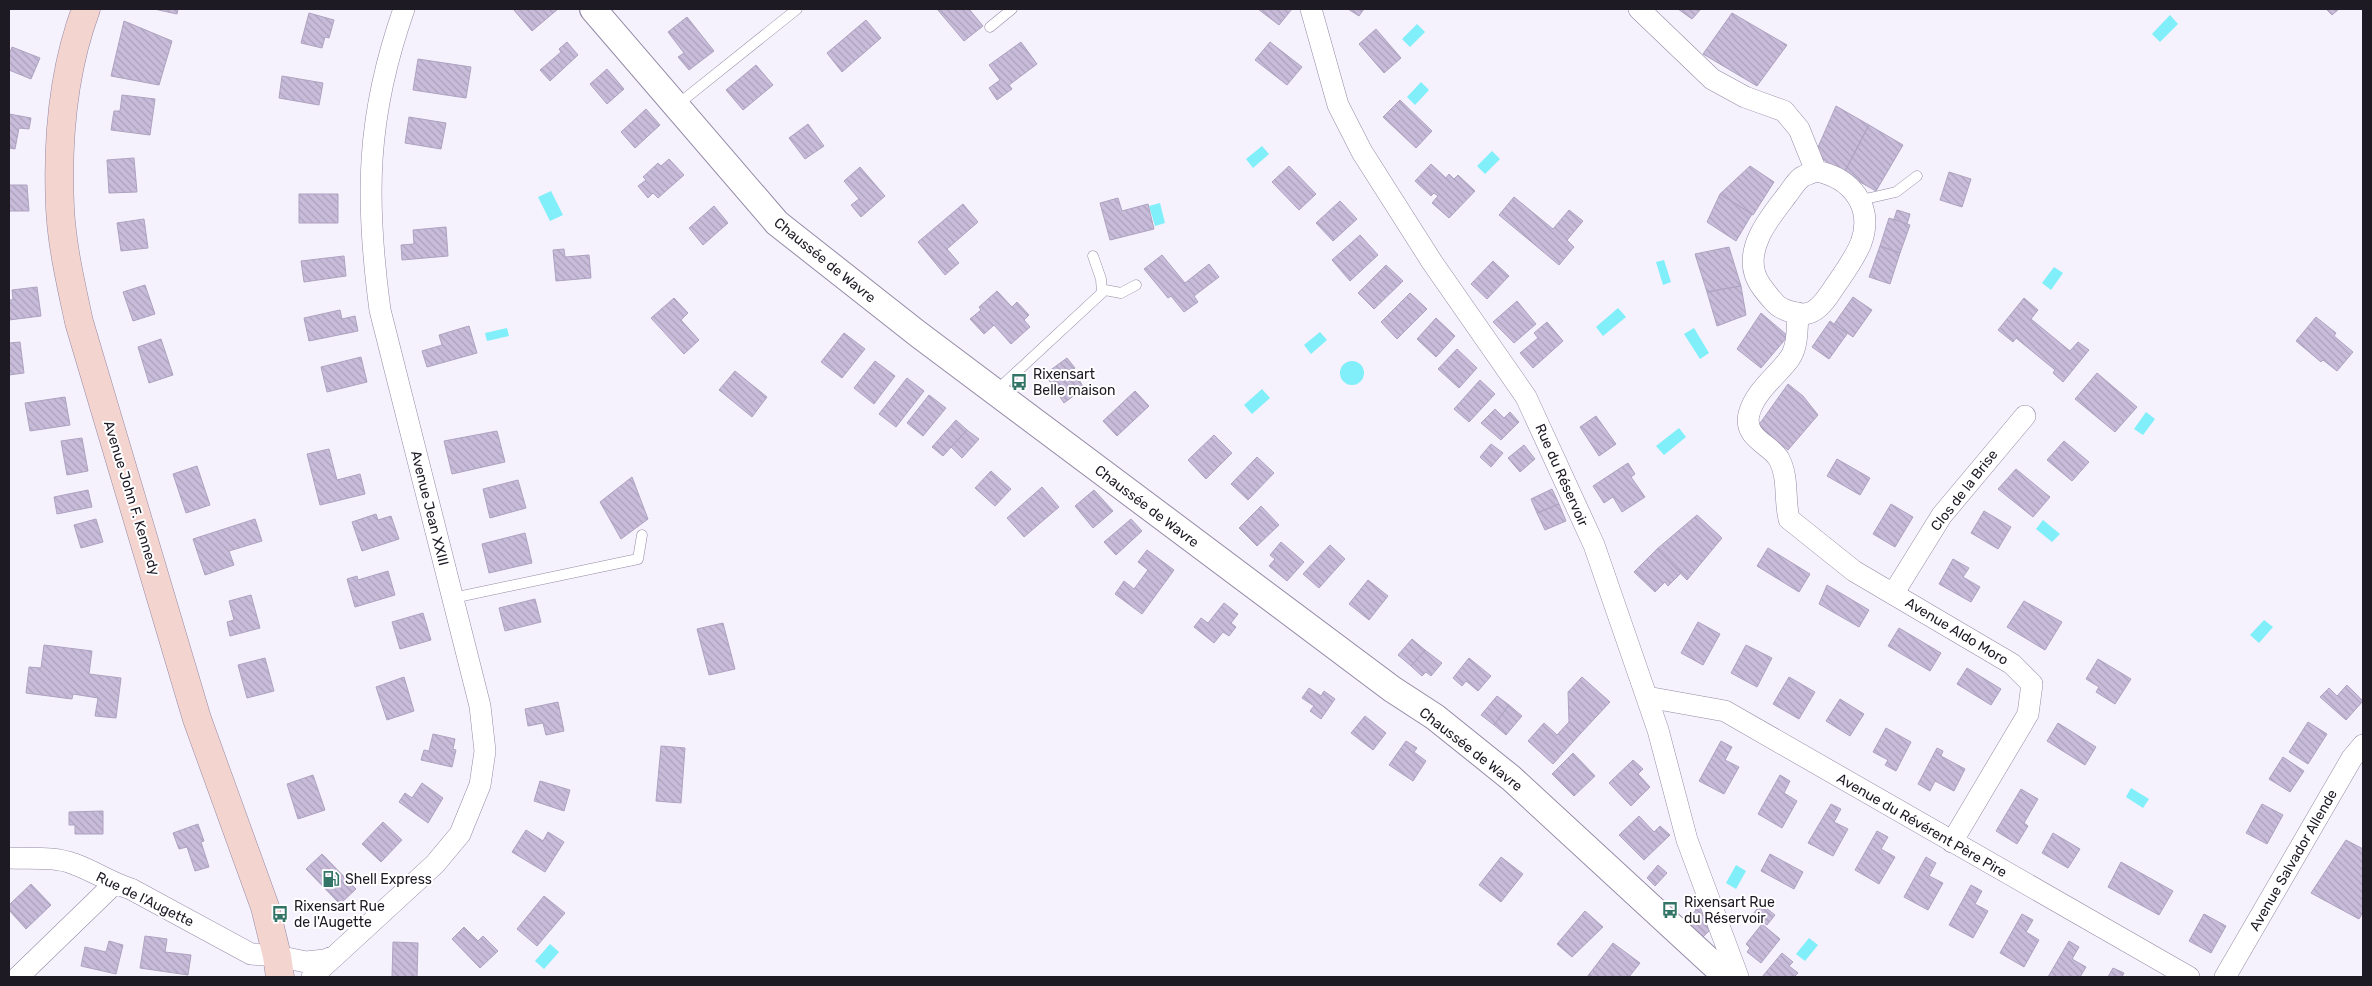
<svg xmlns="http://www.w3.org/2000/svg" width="2372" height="986" font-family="Rubik,sans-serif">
<defs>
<pattern id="building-back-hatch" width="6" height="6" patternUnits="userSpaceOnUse" patternTransform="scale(1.25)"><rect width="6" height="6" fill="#c8bcda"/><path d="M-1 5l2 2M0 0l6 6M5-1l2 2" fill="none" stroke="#aba1bb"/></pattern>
</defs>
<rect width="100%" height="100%" fill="#f5f1fd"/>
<path fill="#80eff9" d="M2170 15 2178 24 2160 42 2152 34Z
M1417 24 1425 32 1410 47 1402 39Z
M1421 82 1429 90 1415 105 1407 97Z
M1262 146 1269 154 1253 168 1246 159Z
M1492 151 1500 159 1485 174 1477 166Z
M551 191 563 215 550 221 538 197Z
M1160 203 1165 223 1155 226 1149 206Z
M1664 260 1671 282 1663 285 1656 262Z
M2054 267 2063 273 2051 290 2042 283Z
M1618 308 1626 317 1603 336 1596 327Z
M507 328 509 336 487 341 485 333Z
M1694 328 1709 353 1700 359 1684 334Z
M1320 332 1327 340 1311 354 1304 345Z
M1340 373a12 12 0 1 1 24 0a12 12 0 1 1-24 0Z
M1262 389 1270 398 1252 414 1244 405Z
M2146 412 2155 419 2143 435 2134 429Z
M1679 428 1686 437 1664 455 1656 446Z
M2043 520 2060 534 2052 542 2036 529Z
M2264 620 2273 627 2259 643 2250 635Z
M2131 788 2149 799 2143 808 2126 797Z
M1736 865 1746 871 1736 889 1726 883Z
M1809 938 1818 945 1805 961 1796 954Z
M550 944 559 952 544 969 535 961Z"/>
<path fill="url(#building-back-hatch)" stroke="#aea3c0" d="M154 9H178L177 14Z
M513 9H558L532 31Z
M937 9H969L983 26 964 41Z
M1258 9H1292L1279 25Z
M1348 9H1364L1359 16Z
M1678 9H1701L1692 19Z
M2326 9H2339L2332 15Z
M309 13 334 20 329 38 325 37 322 48 301 43Z
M1732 13 1787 45 1757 86 1703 54Z
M687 17 714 51 689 70 678 57 684 53 668 32Z
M866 20 881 38 842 72 827 53Z
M124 21 172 41 159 85 111 76Z
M1376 29 1401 58 1384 73 1359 44Z
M567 42 578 55 550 81 540 70 561 52 559 49Z
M1021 42 1037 64 1009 85 1012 89 997 100 989 88 1000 80 989 65Z
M1270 42 1302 67 1287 85 1255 60Z
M12 47 40 58 31 79 9 70V55Z
M418 59 471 67 466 98 413 90Z
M756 65 773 85 743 110 726 90Z
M607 69 624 89 607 104 590 84Z
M282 76 323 83 319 105 279 98Z
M122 95 155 99 150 135 111 130 114 111H120Z
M1400 100 1432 131 1416 148 1383 117Z
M1836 106 1869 125 1844 173 1815 154Z
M646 109 660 125 635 148 621 132Z
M9 114 31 118 29 129 19 128 15 149 9 148Z
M409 117 446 123 441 149 405 143Z
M808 124 824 146 805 159 789 138Z
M1869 125 1903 145 1876 191 1844 173Z
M134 158 137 192 109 193 107 160Z
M669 159 684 175 658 198 653 193 648 198 638 186 646 180 643 177 658 163 661 166Z
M1431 164 1446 178 1449 174 1454 179 1458 175 1475 191 1449 218 1432 203 1438 196 1434 193 1431 196 1415 181Z
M1289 166 1316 194 1299 210 1272 182Z
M1750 166 1774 182 1753 215 1720 194Z
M860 167 885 196 861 217 851 205 859 199 844 181Z
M1949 172 1971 179 1962 207 1940 200Z
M9 185H27L29 211H9Z
M299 194H338V223H299Z
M1720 194 1752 214 1736 241 1707 222Z
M1514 197 1553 229 1569 210 1583 221 1567 240 1574 247 1559 265 1499 215Z
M1118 198 1122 211 1148 204 1154 229 1110 240 1100 203Z
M1340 201 1357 219 1333 241 1316 223Z
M963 204 978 222 947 249 959 263 945 275 918 242Z
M714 206 728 223 703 245 689 228Z
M1897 210 1910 214 1907 224 1894 219Z
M1889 218 1910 225 1900 253 1880 246Z
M144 219 148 248 121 251 117 223Z
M446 227 448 256 402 260 401 245 414 244 413 230Z
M1360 235 1378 255 1350 281 1332 260Z
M1880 246 1900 253 1890 284 1869 277Z
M1729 247 1741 286 1707 292 1695 254Z
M564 249 565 257 589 255 591 278 556 281 553 250Z
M1162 255 1185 283 1209 264 1219 277 1194 296 1198 302 1184 312 1171 296 1168 298 1144 269Z
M344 256 346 276 304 282 301 261Z
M1493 261 1509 276 1487 299 1471 284Z
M1386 265 1403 281 1374 309 1358 293Z
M145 285 155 314 133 321 123 292Z
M1741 286 1746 315 1717 326 1707 292Z
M37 287 41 316 9 320V300H13L12 290Z
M997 291 1012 307 1017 302 1029 315 1024 320 1030 327 1011 344 994 325 984 334 970 319 981 310 979 307Z
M1410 293 1427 309 1397 339 1381 322Z
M1853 297 1872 310 1853 337 1834 324Z
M674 298 688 313 681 320 699 340 684 354 651 318Z
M2024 298 2038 310 2031 319 2070 351 2078 342 2089 350 2063 382 2053 373 2055 370 2016 338 2013 342 1998 330Z
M1517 301 1536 324 1514 343 1493 322Z
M340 310 342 319 355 316 358 331 309 341 304 318Z
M1761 313 1788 336 1761 368 1737 349Z
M2316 317 2336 333 2334 336 2353 352 2337 371 2323 360 2321 362 2296 341Z
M1436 318 1455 336 1436 357 1417 339Z
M1830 321 1847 334 1829 359 1812 347Z
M1547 322 1563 341 1533 368 1520 353 1538 338 1534 333Z
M469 326 477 353 427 367 422 351 442 345 439 335Z
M844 333 865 349 842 378 821 362Z
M161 339 173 375 149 383 138 347Z
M20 342 24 373 9 375V343Z
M1457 349 1477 368 1459 388 1438 369Z
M361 357 367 382 327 392 321 367Z
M1067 358 1075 368 1073 370 1084 388 1064 403 1045 374Z
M875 361 895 376 874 404 854 388Z
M735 371 767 397 752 417 719 390Z
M2097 373 2137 407 2115 432 2075 399Z
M907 378 924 391 896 427 879 414Z
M1480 380 1495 394 1469 422 1454 409Z
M1788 384 1803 396 1818 415 1788 450 1758 426Z
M1135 391 1149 406 1117 436 1103 421Z
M929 395 946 408 923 436 907 423Z
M65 397 70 425 30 431 25 403Z
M1495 409 1504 418 1510 412 1519 422 1501 440 1481 423Z
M1596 416 1616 444 1599 456 1580 427Z
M956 420 967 430 943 456 932 447Z
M967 430 979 439 962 458 951 447Z
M497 431 505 462 452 474 444 441Z
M1214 435 1232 453 1206 479 1188 460Z
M82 438 88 471 67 475 61 441Z
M2064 441 2089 462 2072 481 2047 460Z
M1491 444 1503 453 1491 467 1480 457Z
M1524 445 1535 459 1520 472 1508 458Z
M329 449 337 480 360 474 365 494 320 505 307 454Z
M1257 457 1274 473 1248 500 1231 484Z
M1837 459 1870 478 1860 495 1827 476Z
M1628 463 1635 474 1631 477 1645 497 1622 512 1613 497 1604 503 1593 486Z
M197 466 210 505 186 513 173 474Z
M2016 469 2050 497 2033 517 1998 489Z
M991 471 1011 489 995 506 975 488Z
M632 477 648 519 621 539 600 502Z
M518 480 526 508 490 518 483 489Z
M1042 487 1059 507 1024 537 1007 518Z
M1552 489 1559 504 1537 513 1531 499Z
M88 490 92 507 57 514 54 497Z
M1094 490 1113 511 1093 528 1075 506Z
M1559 504 1566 521 1545 530 1537 513Z
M1891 504 1913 517 1895 547 1873 534Z
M1261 506 1279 525 1257 546 1239 528Z
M1984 511 2011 527 1998 549 1971 533Z
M376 514 378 520 391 516 399 539 362 551 352 522Z
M1697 515 1722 538 1687 580 1657 549Z
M96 519 103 542 81 548 74 525Z
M255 519 262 541 229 551 234 565 205 575 193 539Z
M1131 519 1142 531 1116 555 1104 542Z
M525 533 532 563 489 573 482 544Z
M1281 542 1304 562 1287 581 1269 566 1275 559 1270 555Z
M1330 545 1345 559 1319 588 1303 574Z
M1768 548 1810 574 1799 592 1757 566Z
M1657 549 1681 573 1668 586 1665 582 1655 592 1634 572Z
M1147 550 1174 570 1142 614 1115 594 1124 581 1134 589 1148 570 1138 562Z
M1953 559 1969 568 1963 577 1980 587 1971 602 1939 584Z
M388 571 395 595 355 607 347 579 357 576 358 580Z
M1368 580 1388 596 1369 620 1349 604Z
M1827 585 1869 610 1859 627 1819 604Z
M251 595 260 628 230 636 227 622 234 620 229 601Z
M535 599 541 622 505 631 499 608Z
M2024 601 2062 622 2045 650 2007 627Z
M1224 603 1238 614 1231 623 1236 627 1229 636 1223 632 1214 643 1194 627 1201 618 1208 623Z
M423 613 431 640 400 649 392 622Z
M1698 622 1720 634 1703 665 1681 653Z
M723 623 735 669 709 675 697 629Z
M1899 628 1941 653 1930 671 1888 646Z
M1412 639 1425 650 1411 666 1398 655Z
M44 645 92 651 89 674 121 678 116 718 95 716 98 698 73 694 72 699 26 693 29 667 41 668Z
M1746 645 1772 658 1757 687 1731 673Z
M1425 650 1442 663 1431 676 1426 672 1422 676 1411 666Z
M265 658 274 691 247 698 238 665Z
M1469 658 1491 676 1478 691 1466 681 1462 686 1453 678Z
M2098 659 2131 679 2115 704 2096 692 2099 687 2086 679Z
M1967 668 2001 689 1991 705 1957 684Z
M404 677 414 711 387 720 376 687Z
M1582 677 1610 702 1581 733 1569 722 1568 692Z
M1789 677 1815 692 1799 719 1773 704Z
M2347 685 2363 701 2346 720 2320 697 2329 688 2337 696Z
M1309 688 1321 696 1324 691 1335 699 1321 719 1310 711 1314 706 1302 698Z
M1497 696 1509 705 1494 725 1481 715Z
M1840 699 1864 714 1850 736 1826 721Z
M558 702 564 731 546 735 543 723 528 726 525 709Z
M1509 705 1522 716 1506 735 1494 725Z
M1365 716 1386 733 1373 750 1351 733Z
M1569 722 1581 733 1553 764 1528 741 1544 723 1557 735Z
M2308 722 2327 734 2308 764 2289 752Z
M2058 723 2096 747 2085 765 2047 741Z
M1886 728 1911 742 1896 771 1885 765 1888 760 1873 752Z
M433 734 455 739 453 749 456 750 452 767 421 760 424 750 429 751Z
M1406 741 1417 748 1414 752 1426 761 1413 781 1389 765Z
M1721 741 1732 747 1725 760 1739 767 1724 794 1699 781Z
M661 746 685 748 681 803 656 801Z
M1937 748 1943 751 1941 756 1965 769 1954 791 1935 781 1930 791 1918 784Z
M1573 753 1595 776 1574 796 1552 774Z
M2283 757 2304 771 2290 792 2269 779Z
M1633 760 1643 769 1638 774 1650 787 1631 806 1609 783Z
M313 775 325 810 298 819 287 784Z
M1780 775 1790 781 1784 793 1797 801 1782 828 1758 814Z
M540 781 570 790 564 811 534 801Z
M422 783 443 798 428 823 399 802 405 793 412 798Z
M2021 789 2038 799 2024 823 2028 826 2017 844 1996 831Z
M1831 804 1841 809 1834 822 1848 829 1833 856 1808 843Z
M2262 804 2283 815 2267 844 2246 833Z
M103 811V834H75V825H69V812Z
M1639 816 1654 832 1660 826 1670 835 1644 860 1619 835Z
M383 822 402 840 381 862 362 844Z
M198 824 204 841 201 842 209 867 195 871 187 847 179 849 173 833Z
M526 830 543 841 548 832 564 842 545 872 512 852Z
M1877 831 1888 837 1881 849 1895 857 1879 884 1855 870Z
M2053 833 2080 849 2068 868 2042 853Z
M2346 840 2363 849V912L2359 919 2311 893Z
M322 854 356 889 340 904 306 869Z
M1770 854 1803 872 1794 889 1761 871Z
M1501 857 1523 874 1501 902 1479 885Z
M1926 857 1936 863 1929 876 1943 883 1928 910 1904 897Z
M2121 862 2173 891 2159 915 2108 887Z
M1658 865 1667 873 1655 886 1647 878Z
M31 884 51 905 26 929 9 910V905Z
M1971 885 1982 891 1975 904 1988 911 1973 938 1949 925Z
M544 896 565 913 537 946 517 929Z
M1696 901 1709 912 1704 917 1714 926 1703 937 1686 922 1696 910 1692 906Z
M1761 904 1775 915 1767 925 1753 914Z
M1585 911 1603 927 1572 957 1557 944Z
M2022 914 2033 920 2026 932 2039 940 2024 967 2000 953Z
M2204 914 2226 926 2211 953 2189 941Z
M1762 924 1780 939 1761 963 1747 952 1750 948 1746 944Z
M464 927 478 941 483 936 498 951 480 968 452 939Z
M145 936 167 939 165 952 191 955 188 975 140 968Z
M109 941 123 945 116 974 81 966 85 947 106 952Z
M2069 941 2079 947 2072 959 2086 967 2080 977H2048Z
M393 942 418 943 417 977H392Z
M1613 943 1640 963 1629 977H1587Z
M1782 953 1793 962 1789 966 1798 973 1794 977H1762Z
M2113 968 2124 973 2122 977H2108Z"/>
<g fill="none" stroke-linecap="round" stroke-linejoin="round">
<g stroke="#958aa6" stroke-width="11">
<path id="service" d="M990 27 1012 9
M677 105 797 9
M1861 200 1896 192 1917 176
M1093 256 1101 279 1102 293
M996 391 1105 290 1121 293 1136 285
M453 598 638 559 642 535"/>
</g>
<g stroke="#958aa6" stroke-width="22">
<path id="minor" d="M1311 9 1338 105 1362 152 1432 262 1526 397 1594 545 1658 730 1687 840 1738 977
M1639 9 1712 79 1745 97 1784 111 1799 129 1816 171
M1816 171C1852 178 1874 207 1861 243 1855 258 1844 273 1835 286 1829 295 1820 310 1809 313 1800 316 1780 310 1774 302 1767 294 1758 284 1755 274 1746 245 1771 216 1787 195 1791 190 1796 181 1802 177 1805 175 1811 173 1816 171Z
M1798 313C1797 328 1798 346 1790 358 1777 376 1755 391 1749 414 1743 438 1770 444 1779 459 1789 478 1784 498 1789 519L1854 571 2012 664 2032 684 2028 714 1952 842
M1893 594 1942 515 2025 416
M1647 697 1725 711 2189 977
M9 858C30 859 54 856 74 864 94 871 111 883 131 889L251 954 277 956 306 962 325 960 335 956
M18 977 114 884
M312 977 435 864 460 834 480 785 485 751 480 706 380 310C365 198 366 117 404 9
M2225 977 2352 758 2363 745"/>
</g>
<g stroke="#958aa6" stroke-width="28">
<path id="tertiary" d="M593 9 777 223 918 334 1392 689 1435 717 1511 778 1727 977"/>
</g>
<g stroke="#958aa6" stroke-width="29">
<path id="secondary" d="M86 9C63 71 57 142 60 208 62 247 71 284 79 322L197 719 265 907 277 956 280 977"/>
</g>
<use href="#service" stroke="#fff" stroke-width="10"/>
<use href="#minor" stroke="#fff" stroke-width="21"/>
<use href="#tertiary" stroke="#fff" stroke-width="26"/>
<use href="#secondary" stroke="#f4d4cf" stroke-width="28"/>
</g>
<defs>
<g id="bus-bare" transform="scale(1.35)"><path d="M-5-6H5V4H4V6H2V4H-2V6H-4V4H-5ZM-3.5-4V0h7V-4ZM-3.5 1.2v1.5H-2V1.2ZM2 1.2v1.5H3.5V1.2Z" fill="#327566" stroke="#fff" stroke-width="2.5" paint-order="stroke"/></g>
<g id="fuel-bare" transform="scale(1.35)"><path d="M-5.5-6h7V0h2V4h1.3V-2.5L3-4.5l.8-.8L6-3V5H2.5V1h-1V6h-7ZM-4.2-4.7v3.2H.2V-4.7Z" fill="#327566" stroke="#fff" stroke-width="2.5" paint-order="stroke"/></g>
</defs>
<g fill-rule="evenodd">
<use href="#bus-bare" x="1019" y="382"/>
<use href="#fuel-bare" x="331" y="879"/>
<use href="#bus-bare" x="1670" y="910"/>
<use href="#bus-bare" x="280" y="914"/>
</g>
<g text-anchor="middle" stroke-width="4" stroke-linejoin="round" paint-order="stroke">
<g font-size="14" fill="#1e1a24" stroke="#fff">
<text transform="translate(825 260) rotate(39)" y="5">Chaussée de Wavre</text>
<text transform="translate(1562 475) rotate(66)" y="5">Rue du Réservoir</text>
<text transform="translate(1964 490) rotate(-52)" y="5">Clos de la Brise</text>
<text transform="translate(132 498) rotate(73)" y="5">Avenue John F. Kennedy</text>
<text transform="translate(1147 506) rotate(37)" y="5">Chaussée de Wavre</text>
<text transform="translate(430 508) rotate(76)" y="5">Avenue Jean XXIII</text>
<text transform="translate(1957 631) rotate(31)" y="5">Avenue Aldo Moro</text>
<text transform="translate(1471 749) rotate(38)" y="5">Chaussée de Wavre</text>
<text transform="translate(1922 825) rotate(30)" y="5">Avenue du Révérent Père Pire</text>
<text transform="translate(2293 860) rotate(-60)" y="5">Avenue Salvador Allende</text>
<text transform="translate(145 899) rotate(26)" y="5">Rue de l'Augette</text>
</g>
<g font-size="14" fill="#1e1a24" stroke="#fff" text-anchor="start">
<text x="1033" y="379">Rixensart<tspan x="1033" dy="16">Belle maison</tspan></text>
<text x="345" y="884">Shell Express</text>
<text x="1684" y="907">Rixensart Rue<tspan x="1684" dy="16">du Réservoir</tspan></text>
<text x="294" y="911">Rixensart Rue<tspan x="294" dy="16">de l'Augette</tspan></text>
</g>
</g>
<rect width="2372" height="986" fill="none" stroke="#1e1a24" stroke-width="20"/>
</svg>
